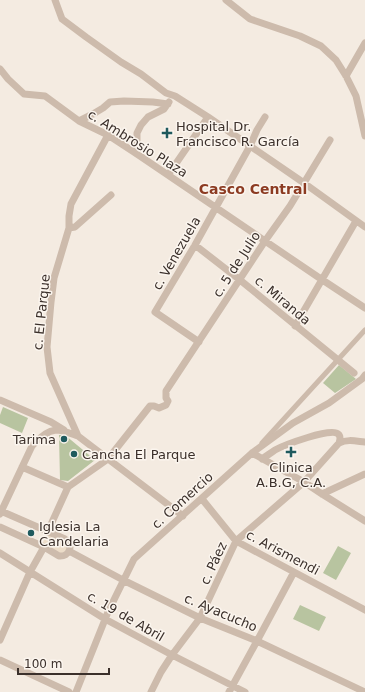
<svg xmlns="http://www.w3.org/2000/svg" width="365" height="692" font-family="'DejaVu Sans',sans-serif">
<rect width="100%" height="100%" fill="#f4ebe1"/>
<path fill="#b8c4a0" d="M339 365 356 379 335 393 323 383Z
M3 407 28 418 22 433 0 423V415Z
M59 435H65L95 460 68 481 60 480Z
M338 546 351 553 336 580 323 573Z
M300 605 326 617 319 631 293 619Z"/>
<path fill="#ecdcc8" d="M47 533 65 541 69 548 62 554 42 545Z"/>
<g fill="none" stroke-linecap="round" stroke-linejoin="round">
<path stroke="#cdbbac" stroke-width="5" d="M262 443 365 330"/>
<path stroke="#cdbbac" stroke-width="7" d="M55 0 62 19 86 37 121 62 141 74 166 93 175 96 208 117 304 183 365 227
M226 0 250 19 300 36 321 46 336 60 346 76 356 96 365 136
M0 69 8 79 24 94 45 96 79 121 108 135 137 154 321 279 365 308
M346 76 365 43
M79 121 93 114 103 108 110 102 124 101 153 102 168 104
M108 135 71 204 69 216V228L54 278 51 302 47 347 50 373 78 436 183 516
M137 154V133L141 125 148 117 164 109 169 102
M168 175 208 117
M69 228 75 227 111 195
M195 245 240 280 354 373
M295 326 356 221
M199 342 155 312 195 245 250 146 257 130 265 117
M0 400 51 422 64 430
M252 453 304 482 322 494 365 521
M262 459C266 456 271 453 275 450 284 445 332 427 338 434 341 436 340 440 339 443
M22 467 68 487
M322 494 365 474
M202 499 236 541 365 610
M0 514 32 446C38 439 46 431 56 430 63 430 72 434 78 436
M0 527 44 547 59 556C70 557 74 544 65 539L1 511
M48 531 68 487 108 459 150 406H154L159 408 166 405 168 401 166 398V391L265 241 290 206 330 140
M69 551 123 580 200 618 257 641 365 692
M0 553 105 619 172 655 245 692
M0 640 30 572 44 547
M0 660 69 692
M76 692 108 612 134 559 252 453 293 423 329 403 362 379 365 375
M151 692 161 672 172 655 200 618 236 541 304 482 339 443C348 439 355 441 365 442
M229 692 257 641 294 572"/>
</g>
<g fill="#1f5a5e" stroke="#fbf5ee" stroke-width="1.5">
<path d="M165 127h4v4h4v4h-4v4h-4v-4h-4v-4h4z"/>
<circle cx="64" cy="439" r="4"/>
<path d="M289 446h4v4h4v4h-4v4h-4v-4h-4v-4h4z"/>
<circle cx="74" cy="454" r="4"/>
<circle cx="31" cy="533" r="4"/>
</g>
<g text-anchor="middle" stroke-width="3" stroke-linejoin="round" paint-order="stroke">
<g font-size="13" fill="#3b302b" stroke="#fbf5ee" text-anchor="start">
<text x="176" y="131">Hospital Dr.<tspan x="176" dy="15">Francisco R. García</tspan></text>
<text x="56" y="444" text-anchor="end">Tarima</text>
<text x="82" y="459">Cancha El Parque</text>
<text x="291" y="472" text-anchor="middle">Clinica<tspan x="291" dy="15">A.B.G, C.A.</tspan></text>
<text x="39" y="531">Iglesia La<tspan x="39" dy="15">Candelaria</tspan></text>
</g>
<g font-size="13" fill="#3b302b" stroke="#fbf5ee">
<text transform="translate(138 143) rotate(32)" y="5">c. Ambrosio Plaza</text>
<text transform="translate(176 253) rotate(-60)" y="5">c. Venezuela</text>
<text transform="translate(236 264) rotate(-57)" y="5">c. 5 de Julio</text>
<text transform="translate(283 300) rotate(40)" y="5">c. Miranda</text>
<text transform="translate(41 312) rotate(-84)" y="5">c. El Parque</text>
<text transform="translate(182 500) rotate(-42)" y="5">c. Comercio</text>
<text transform="translate(283 552) rotate(28)" y="5">c. Arismendi</text>
<text transform="translate(213 563) rotate(-65)" y="5">c. Páez</text>
<text transform="translate(221 612) rotate(23)" y="5">c. Ayacucho</text>
<text transform="translate(126 616) rotate(30)" y="5">c. 19 de Abril</text>
</g>
<g font-size="14" font-weight="bold" fill="#8c3b22" stroke="#fbf5ee">
<text x="253" y="194">Casco Central</text>
</g>
</g>
<path d="M18 668v6h91v-6" fill="none" stroke="#3b302b" stroke-width="2"/>
<text x="24" y="668" font-size="12" fill="#3b302b" stroke="#fbf5ee" stroke-width="3" paint-order="stroke">100 m</text>
</svg>
